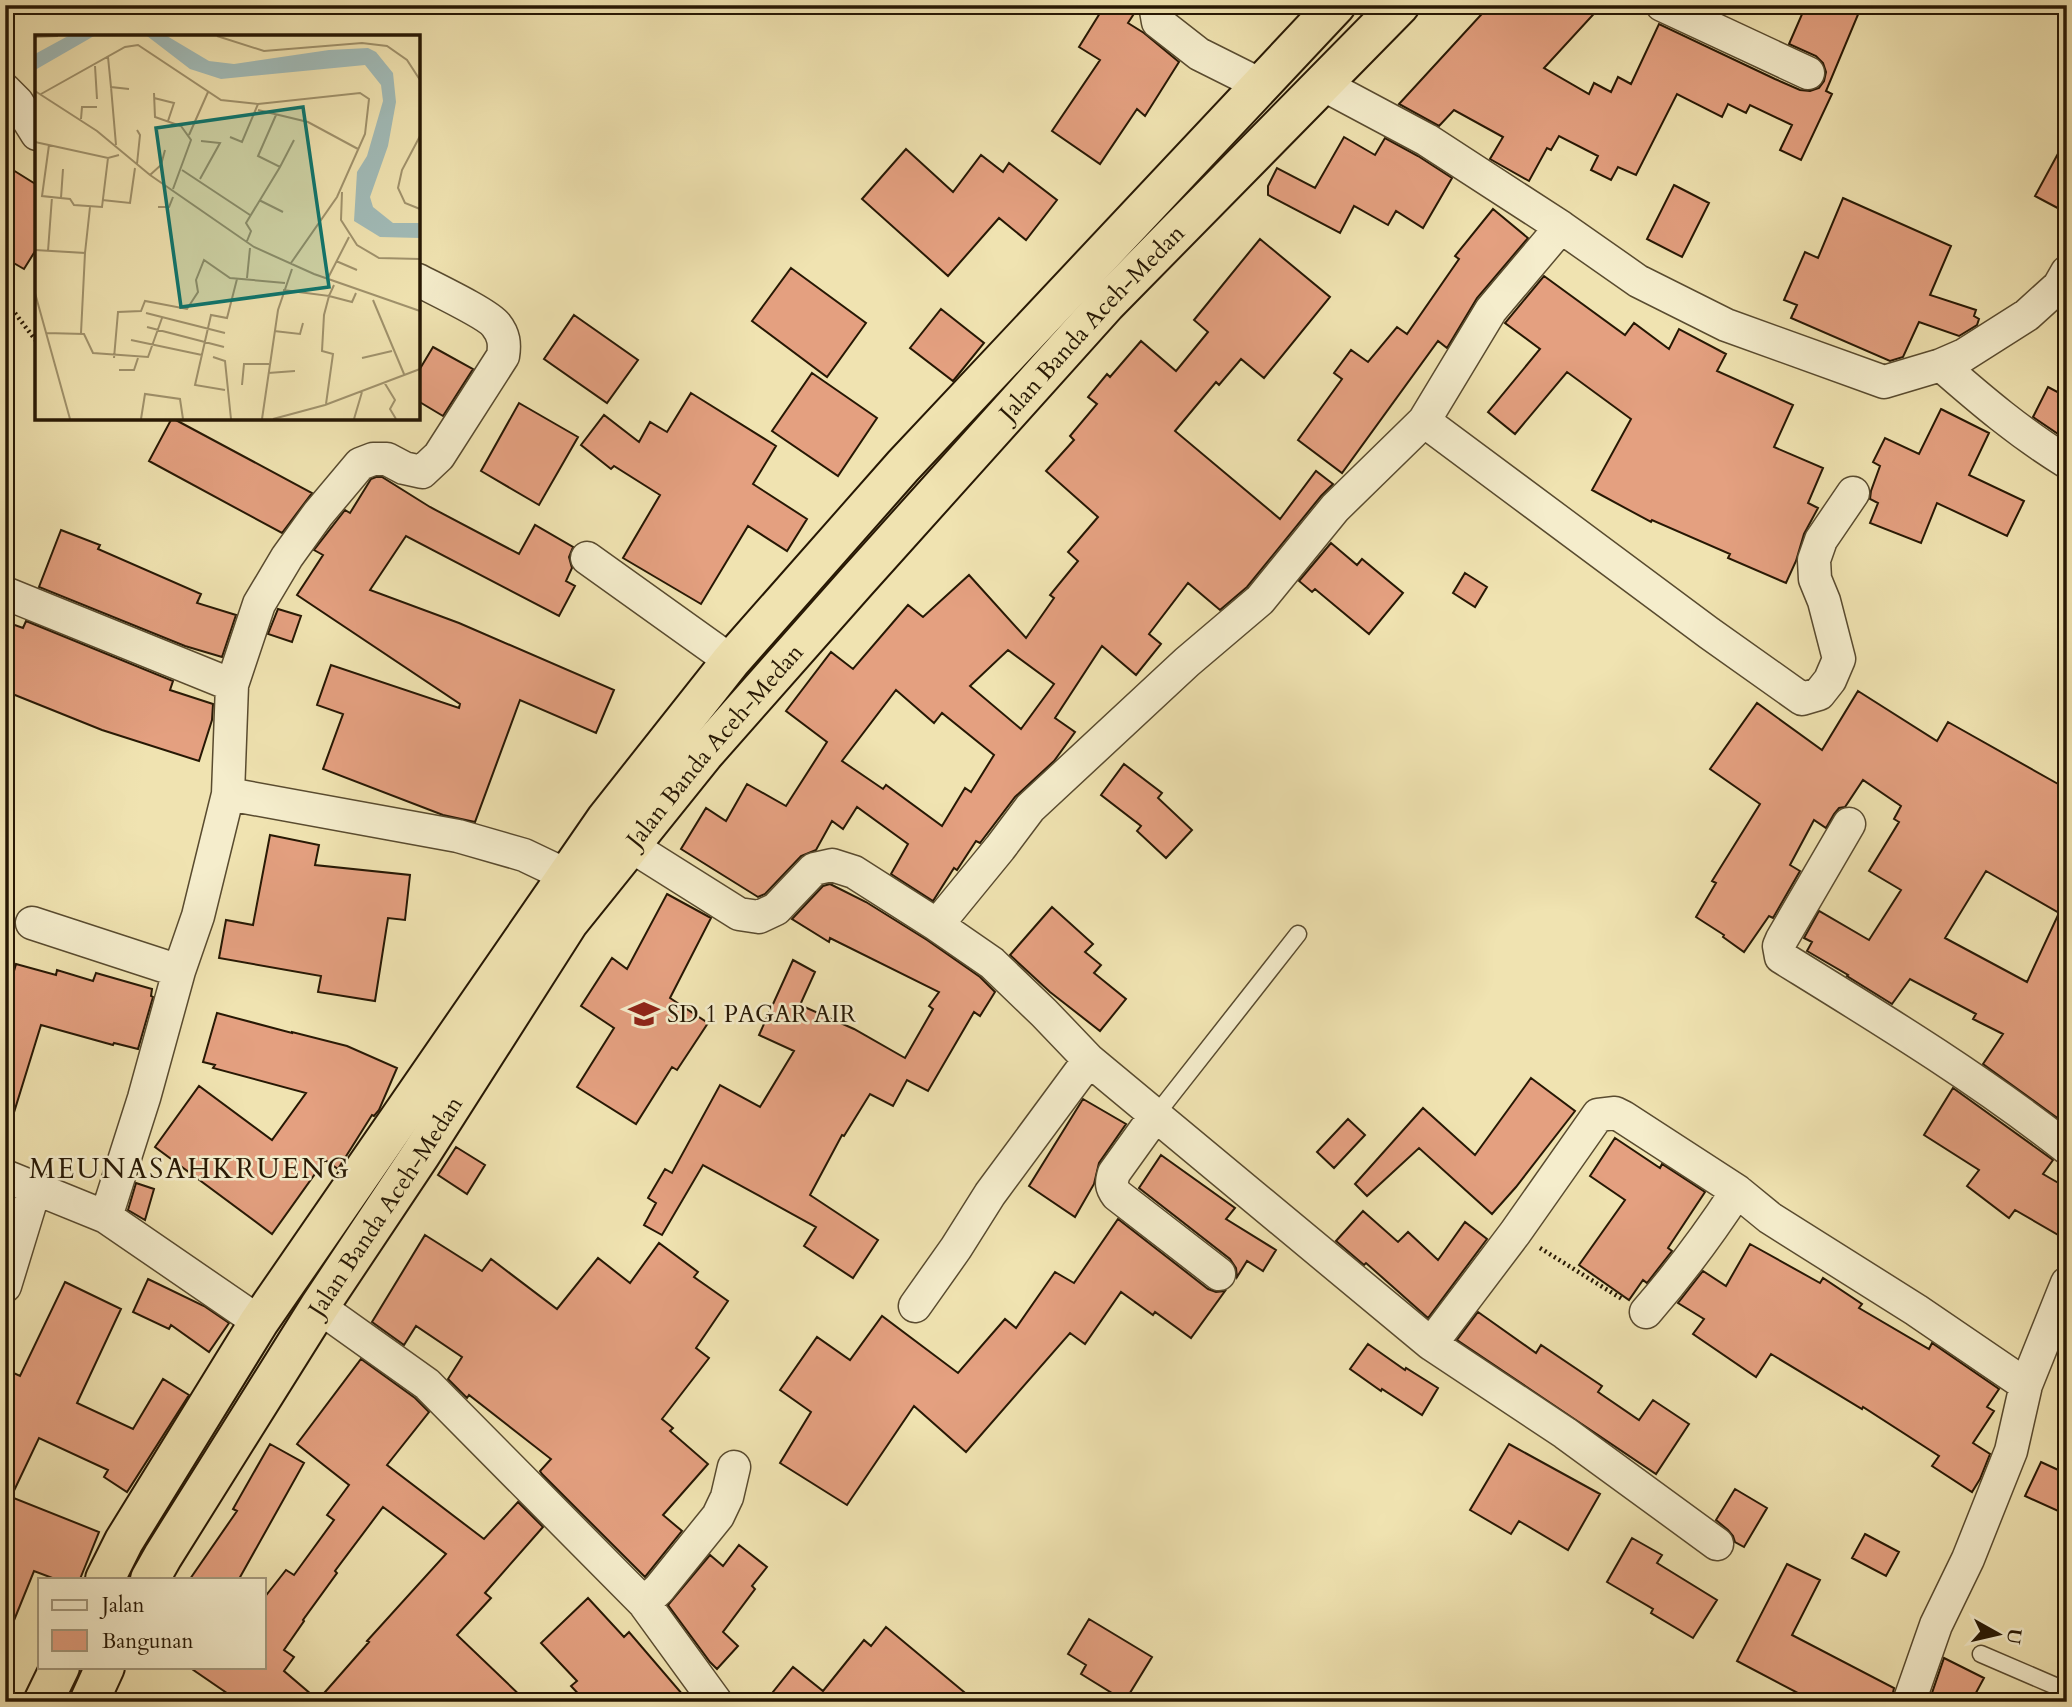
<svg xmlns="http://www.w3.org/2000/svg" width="2072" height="1707" font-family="Cardo,serif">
<rect width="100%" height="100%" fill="#f0e3b1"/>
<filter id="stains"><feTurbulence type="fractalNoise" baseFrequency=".00286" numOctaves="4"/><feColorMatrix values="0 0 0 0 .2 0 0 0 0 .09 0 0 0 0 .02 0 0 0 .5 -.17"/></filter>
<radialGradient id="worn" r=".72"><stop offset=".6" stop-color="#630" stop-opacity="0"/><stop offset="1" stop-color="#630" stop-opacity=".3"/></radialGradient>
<path fill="#e4a080" stroke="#271804" stroke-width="2" fill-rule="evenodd" d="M1105 5H1137V9L1128 23 1144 33 1179 62 1145 116 1137 109 1100 164 1052 131 1100 60 1079 47Z
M1490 5H1602L1544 68 1589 94 1594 83 1611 92 1618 77 1631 84 1659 24 1775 79 1800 90 1810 91 1819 88 1824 81 1826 72 1823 63 1816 56 1789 44 1806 5H1862L1826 91 1832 94 1801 160 1780 150 1792 125 1750 105 1746 113 1728 104 1722 117 1677 94 1636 175 1618 167 1611 180 1591 170 1598 156 1559 136 1551 150 1547 148 1529 181 1490 159 1503 137 1454 110 1439 126 1399 104Z
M1344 137 1375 155 1385 138 1418 156 1452 178 1423 228 1396 211 1388 225 1354 206 1340 233 1268 195V186L1277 168 1315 188Z
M2067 137V213L2035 196Z
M906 149 953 192 981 155 1003 172 1009 163 1057 200 1026 240 999 218 948 276 862 199Z
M13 170 37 185V248L24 269 5 258V183Z
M1674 185 1709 203 1682 257 1647 239Z
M1843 198 1951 246 1930 295 1976 310 1974 316 1979 319 1977 325 1959 336 1919 322 1903 357 1890 361 1791 318 1797 305 1784 300 1805 252 1818 258Z
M1493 209 1528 238 1477 298 1447 348 1438 341 1342 473 1298 440 1342 379 1334 373 1351 350 1368 362 1397 327 1407 334 1459 259 1455 256Z
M1260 239 1330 297 1264 378 1241 359 1219 385 1216 382 1175 431 1280 519 1316 471 1333 484 1321 496 1247 587 1220 610 1188 583 1149 634 1161 644 1136 675 1102 646 1055 718 1075 732 1054 761 1015 797 980 843 976 841 957 870 954 868 933 901 891 874 908 844 857 807 843 829 832 821 816 850 801 856 765 894 758 897 681 849 706 808 726 821 747 784 786 806 827 742 786 711 831 652 853 669 908 605 923 617 969 575 1026 638 1054 598 1050 595 1078 561 1068 552 1098 517 1046 471 1074 440 1070 436 1097 404 1088 397 1107 374 1110 377 1141 341 1176 371 1208 332 1194 320ZM1008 650 1054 684 1021 729 970 686ZM896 690 934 723 942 713 994 755 971 792 965 788 942 826 886 785 883 789 842 761Z
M791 268 866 323 827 377 752 321Z
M1544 276 1625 335 1634 323 1669 349 1679 329 1726 354 1717 371 1793 405 1774 447 1823 468 1808 503 1818 508 1804 534 1796 561 1786 583 1728 558 1730 554 1652 520 1651 522 1592 490 1631 419 1567 372 1515 434 1488 412 1540 349 1505 323Z
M941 309 984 343 953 381 910 348Z
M574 315 638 360 607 403 544 359Z
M433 347 473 369 443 416 418 401V372Z
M812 373 877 418 838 476 772 431Z
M2048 387 2067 397V440L2033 417Z
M691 393 776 446 753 484 807 519 787 551 748 526 701 604 623 558 660 495 614 466 611 469 581 445 604 415 639 442 650 422 667 432Z
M519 403 578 437 539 505 481 471Z
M1941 409 1989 433 1969 475 2024 501 2007 536 1937 503 1921 543 1870 523 1878 503 1870 499 1871 491 1880 466 1873 462 1885 438 1919 454Z
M172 418 312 493 282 533 149 461Z
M376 477H382L430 507 519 554 535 525 573 547 569 557 572 568 566 581 575 586 559 616 406 536 370 590 459 623 614 690 596 733 520 700 475 822 443 815 323 769 343 714 317 705 331 665 459 708 460 704 297 595 323 555 314 550 345 510 350 513 371 479Z
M61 530 100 545 98 549 201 594 197 603 236 615 222 657 185 646 39 587Z
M1331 543 1357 565 1362 559 1403 593 1369 634 1315 589 1312 592 1299 581Z
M1465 573 1487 587 1475 607 1453 593Z
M278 609 301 616 292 642 268 634Z
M26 621 173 681 170 690 213 704 212 720 199 761 102 730 5 691V643L12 624 23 628Z
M1858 691 1937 741 1948 722 2067 789V1125L1983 1064 2003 1034 1973 1019 1976 1014 1910 979 1892 1004 1847 976 1848 975 1807 951 1812 942 1804 938 1819 911 1869 940 1901 890 1869 871 1899 822 1894 819 1901 806 1863 780 1845 807 1839 808 1834 814 1826 828 1814 820 1790 865 1800 871 1773 918 1769 916 1744 952 1723 937 1724 935 1696 917 1716 883 1712 881 1760 804 1710 769 1757 703 1822 750ZM1986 871 2059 913 2027 982 1945 938Z
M1124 764 1162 793 1158 798 1192 830 1166 858 1137 831 1141 826 1101 795Z
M270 835 319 845 315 865 410 875 405 920 388 918 375 1001 318 992 321 976 219 958 226 920 253 925Z
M830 884 866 902 927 940 980 977 995 992 980 1016 974 1012 928 1091 907 1080 893 1106 870 1094 844 1136 842 1135 810 1195 878 1240 853 1278 804 1246 816 1227 703 1165 662 1235 644 1225 656 1203 648 1198 665 1169 672 1173 720 1085 760 1107 794 1051 759 1035 793 960 815 972 800 1005 854 1029 905 1058 933 1009 929 1006 939 992 830 938 829 942 792 919 823 886Z
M667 894 711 918 670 998 708 1023 677 1070 672 1067 636 1124 577 1087 614 1028 581 1006 612 958 627 969Z
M1052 907 1093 944 1085 952 1101 965 1094 973 1126 999 1100 1031 1050 992 1010 955Z
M16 964 56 975 57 970 93 981 96 973 152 989 151 996 153 997 138 1049 114 1043 113 1045 41 1025 11 1122 5 1121V1003Z
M217 1013 292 1033V1032L347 1046 397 1068 379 1110 374 1116 372 1115 338 1169 325 1160 272 1234 155 1147 199 1086 272 1140 306 1093 213 1068 215 1065 203 1062Z
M1531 1078 1575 1111 1516 1187 1492 1214 1419 1148 1367 1196 1355 1184 1423 1108 1475 1155Z
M1953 1088 2053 1160 2043 1174 2067 1188V1240L2015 1210 2009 1218 1967 1186 1979 1170 1924 1135Z
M1083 1099 1126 1124 1099 1163 1094 1184 1075 1217 1029 1186Z
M1348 1119 1365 1135 1334 1168 1317 1152Z
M1615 1138 1660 1168 1662 1164 1705 1192 1668 1248 1672 1251 1647 1283 1643 1280 1629 1300 1579 1265 1625 1200 1590 1176Z
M456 1147 485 1165 467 1194 438 1175Z
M1161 1155 1235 1208 1226 1219 1276 1250 1263 1271 1247 1261 1237 1277 1236 1268 1230 1259 1139 1188Z
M136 1183 154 1189 145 1220 128 1210Z
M1363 1211 1398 1242 1408 1232 1438 1260 1465 1222 1487 1239 1428 1318 1366 1263 1364 1265 1336 1241Z
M1118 1219 1208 1289 1216 1292 1225 1291 1191 1338 1155 1312 1153 1315 1121 1292 1085 1344 1070 1333 966 1452 914 1406 847 1505 780 1463 811 1412 780 1390 817 1337 850 1360 882 1316 958 1373 1005 1319 1016 1328 1055 1272 1074 1283Z
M425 1235 482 1271 491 1259 557 1309 598 1258 630 1283 659 1243 698 1272 694 1277 728 1301 696 1348 709 1358 662 1419 673 1428 670 1431 708 1464 663 1515 682 1531 645 1577 542 1474 540 1471 551 1459 469 1395 467 1398 448 1379 462 1357 416 1326 404 1345 372 1322Z
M1750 1244 1820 1283 1823 1278 1862 1304 1859 1308 1929 1349 1932 1343 1999 1389 1987 1407 1994 1411 1973 1443 1990 1454 1980 1479 1972 1492 1932 1466 1939 1456 1863 1407 1862 1409 1771 1354 1756 1377 1693 1334 1704 1319 1678 1303 1703 1271 1726 1286Z
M148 1279 204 1306 229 1323 209 1352 171 1325 169 1329 133 1312Z
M65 1282 121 1309 77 1403 133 1429 163 1379 189 1395 127 1492 104 1477 108 1470 39 1438 11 1497 99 1532 80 1579H55L34 1571 6 1640 5 1369 20 1376Z
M1478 1312 1536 1353 1541 1345 1602 1386 1598 1392 1639 1420 1653 1400 1689 1424 1656 1474 1457 1340Z
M1368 1344 1405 1370 1406 1368 1438 1388 1422 1415 1382 1389 1381 1391 1350 1369Z
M361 1359 415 1398 429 1412 387 1465 484 1539 518 1502 543 1527 485 1593 491 1598 457 1635 527 1702H240L189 1667H264V1598L286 1570 294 1575 334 1520 327 1515 349 1485 297 1444ZM383 1507 446 1554 367 1641 369 1642 318 1700 284 1671 294 1657 284 1650 304 1621 303 1620 337 1573 335 1571Z
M270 1444 304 1463 239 1579H190L237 1511 233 1509Z
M1509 1444 1600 1494 1568 1550 1519 1521 1511 1534 1470 1510Z
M2041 1462 2067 1474V1515L2025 1496Z
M1735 1489 1767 1508 1744 1547 1735 1542 1733 1536 1728 1530 1716 1520Z
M1865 1534 1899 1552 1886 1576 1852 1558Z
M1632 1538 1662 1555 1657 1563 1717 1600 1693 1638 1651 1613 1653 1609 1607 1582Z
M739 1545 767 1567 752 1586 755 1589 723 1632 738 1646 717 1669 710 1662 668 1605 710 1555 723 1566Z
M1787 1564 1820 1580 1792 1635 1894 1688 1891 1702H1815L1737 1661Z
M588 1598 624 1637 629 1632 689 1702H586L571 1686 577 1681 541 1643Z
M1089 1619 1152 1657 1125 1701 1081 1674 1086 1665 1068 1654Z
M886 1627 976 1702H765L793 1667 823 1691 864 1640 871 1646Z
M1944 1658 1984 1678 1971 1702H1949L1932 1693Z"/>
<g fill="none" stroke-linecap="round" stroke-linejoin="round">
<g stroke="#594b2f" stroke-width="19">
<path id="service" d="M1155 1116 1298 934
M1981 1654 2067 1691"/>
</g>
<g stroke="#594b2f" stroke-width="35">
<path id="minor" d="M1155 5 1158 22 1199 54 1261 85
M1662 5 1808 73
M1322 84 1427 140 1561 227 1638 281 1726 325 1884 382 1941 365 1964 355 2027 315 2059 286 2067 272
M5 90 17 102 37 134
M1941 365C1981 400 2021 434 2067 462
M1424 421 1709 633 1802 699 1819 694 1830 680 1839 659 1824 601 1815 579 1814 560 1821 540 1853 493
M587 558 731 661
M5 593 232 685
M228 794 458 836 524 855 566 875
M1849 824 1782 939 1779 946 1781 957C1878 1017 1977 1077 2067 1148
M631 846 739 914 759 917 776 909 814 869 832 865 854 872 937 925 992 963 1044 1013 1089 1060 1431 1344
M32 923 179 971
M937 925 1000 848 1030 808 1187 662 1260 600 1335 508 1424 421 1491 310 1561 227
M1155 1116 1114 1173C1111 1183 1111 1187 1117 1195L1219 1274
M5 1176 106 1217 259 1322
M106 1217 144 1098 179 971 198 916 228 794 232 685 259 604 287 557 318 514 360 464 373 459H387L404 468 422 472 439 456 503 356C505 344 504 335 496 325 488 314 433 288 418 280
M5 1286 35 1188
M915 1306 956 1248 990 1194 1089 1060
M319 1307 427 1384 644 1603 716 1702
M1646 1312C1679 1274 1709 1234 1737 1191
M1717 1544 1565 1433 1431 1344 1515 1233 1598 1115 1615 1113 1623 1117 1737 1191 1770 1218 1916 1310 2026 1385
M644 1603 659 1589 718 1516 727 1497 734 1467
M1909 1702 1936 1625 1968 1559 2011 1451 2026 1385 2067 1283"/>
</g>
<g stroke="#271804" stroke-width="42">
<g id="trunk">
<path d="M105 1579 124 1541 259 1322 606 819 731 661 903 466 1336 5"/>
<path id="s1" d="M150 1579 163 1556 319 1307 421 1154 569 922 704 754 857 581 1106 304 1400 5"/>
<path d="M43 1702 60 1667"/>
<path d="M89 1702 105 1667"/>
</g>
</g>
<path stroke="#271804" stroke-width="4.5" stroke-dasharray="2 3.5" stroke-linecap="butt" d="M5 300 37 342
M1540 1248 1622 1299"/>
<use href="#service" stroke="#f5edcc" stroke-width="16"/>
<use href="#minor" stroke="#f5edcc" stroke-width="32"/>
<use href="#trunk" stroke="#f0e3b1" stroke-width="38"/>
</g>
<defs>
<g id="school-bare" transform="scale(2.415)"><path d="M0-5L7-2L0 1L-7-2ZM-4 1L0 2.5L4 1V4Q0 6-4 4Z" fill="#8f2418" stroke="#f5edcc" stroke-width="2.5" paint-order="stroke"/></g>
</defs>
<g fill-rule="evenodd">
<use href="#school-bare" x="644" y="1014"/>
</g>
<g text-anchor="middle" stroke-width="5" stroke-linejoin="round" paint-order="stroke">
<g font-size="24" fill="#271804" stroke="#f5edcc">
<text dy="8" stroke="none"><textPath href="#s1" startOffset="1575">Jalan Banda Aceh-Medan</textPath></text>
<text dy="8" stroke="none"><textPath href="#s1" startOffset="1008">Jalan Banda Aceh-Medan</textPath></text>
<text dy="8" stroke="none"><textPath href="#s1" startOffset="441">Jalan Banda Aceh-Medan</textPath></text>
</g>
<g font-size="24" fill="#271804" stroke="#f5edcc" text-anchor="start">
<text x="667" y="1022">SD 1 PAGAR AIR</text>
</g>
<g font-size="28" letter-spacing="2" fill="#271804" stroke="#f5edcc">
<text x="190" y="1178">MEUNASAHKRUENG</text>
</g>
</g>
<g transform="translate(35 35)">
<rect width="385" height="385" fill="#f0e3b1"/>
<path d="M33 1H59L0 35V19ZM112 1H132L174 26 199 29 294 15 333 13 341 17 358 38 361 67 353 111 335 162 338 172 358 188H385V203L345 202 319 186 322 137 332 121 348 66 346 50 330 30 186 44 155 34Z" fill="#a1bbb8"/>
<path fill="none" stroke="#a0926c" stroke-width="2" d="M182 1 229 16 327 8 352 11 372 25 385 45M0 2 23 1M73 22 76 52 94 54M60 31 62 64M76 52 81 110M0 56 62 96 115 140 219 212 279 239 385 276M119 58 120 82 146 91 156 105 138 154M6 59 90 12 103 10 186 65 223 69 207 107 195 102M119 63 139 68 133 86M223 69 325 58 334 64 330 99 302 162 256 228M223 75 273 87 323 114M241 80 223 121 245 132 259 105M46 84 47 72H62M154 100 173 57M385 101 367 135 363 153 370 168 385 174M0 107 73 123 84 120M14 110 7 161 35 164 39 170 67 172 73 123M102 129 105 100 102 95M147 135 215 180M115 140 126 130 130 115M165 144 185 108 166 106M307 157 306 185 322 210 344 223 385 224M26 163 28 134M67 165 95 168 100 133M224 165 248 177M123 172H134L138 162M212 206 216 196 211 188 245 132M0 215 50 218 46 298M13 216 17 162M50 218 55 172M301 226 322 235M212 243 215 213M293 243 314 202M248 255 294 261 299 250M0 258 35 384M338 265 369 339M111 278 190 298M112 292 189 312M239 296 265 299 268 288M11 298 49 299 58 318 113 322 127 283M96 305 167 320M178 322 190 326 196 384M79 323 83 277 106 276 110 266 152 274 163 257 161 245 169 225 195 243 250 248M327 323 357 316M84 335H99L103 323M233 338 260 336M349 347 360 365 355 374 361 384M207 350 209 329H234M190 355 160 350 176 280 192 283 202 244M291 369 298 319 287 316 289 280 294 261 317 267 321 258M106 384 110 359 145 364 148 384M227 384 243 275 257 234M238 384 290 370 385 334M319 384 327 357"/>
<path fill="#0f766e" fill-opacity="0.15" stroke="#0f766e" stroke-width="3.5" d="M268 72 294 252 146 272 121 93Z"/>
<rect width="385" height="385" fill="none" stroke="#271804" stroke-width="3.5"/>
</g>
<rect width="2072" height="1707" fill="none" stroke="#f0e3b1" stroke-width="28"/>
<rect x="7" y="7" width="2058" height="1693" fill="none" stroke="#271804" stroke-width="3.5"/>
<rect x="14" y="14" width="2044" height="1679" fill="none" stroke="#271804" stroke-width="2"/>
<rect x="38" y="1578" width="228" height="91" fill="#f5edcc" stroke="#a3987c" stroke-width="2"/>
<rect x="52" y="1600" width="35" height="10" fill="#f5edcc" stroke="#a3987c" stroke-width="2"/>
<text x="102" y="1612" font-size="21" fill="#271804">Jalan</text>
<rect x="52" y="1630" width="35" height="21" fill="#e4a080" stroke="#a3987c" stroke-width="2"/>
<text x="102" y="1648" font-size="21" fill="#271804">Bangunan</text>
<g transform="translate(1998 1634) rotate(98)" stroke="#f5edcc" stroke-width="5" paint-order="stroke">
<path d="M0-5L12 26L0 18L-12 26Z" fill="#271804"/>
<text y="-10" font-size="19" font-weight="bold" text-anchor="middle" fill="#271804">U</text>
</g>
<rect width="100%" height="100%" filter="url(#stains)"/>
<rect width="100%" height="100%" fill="url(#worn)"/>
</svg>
